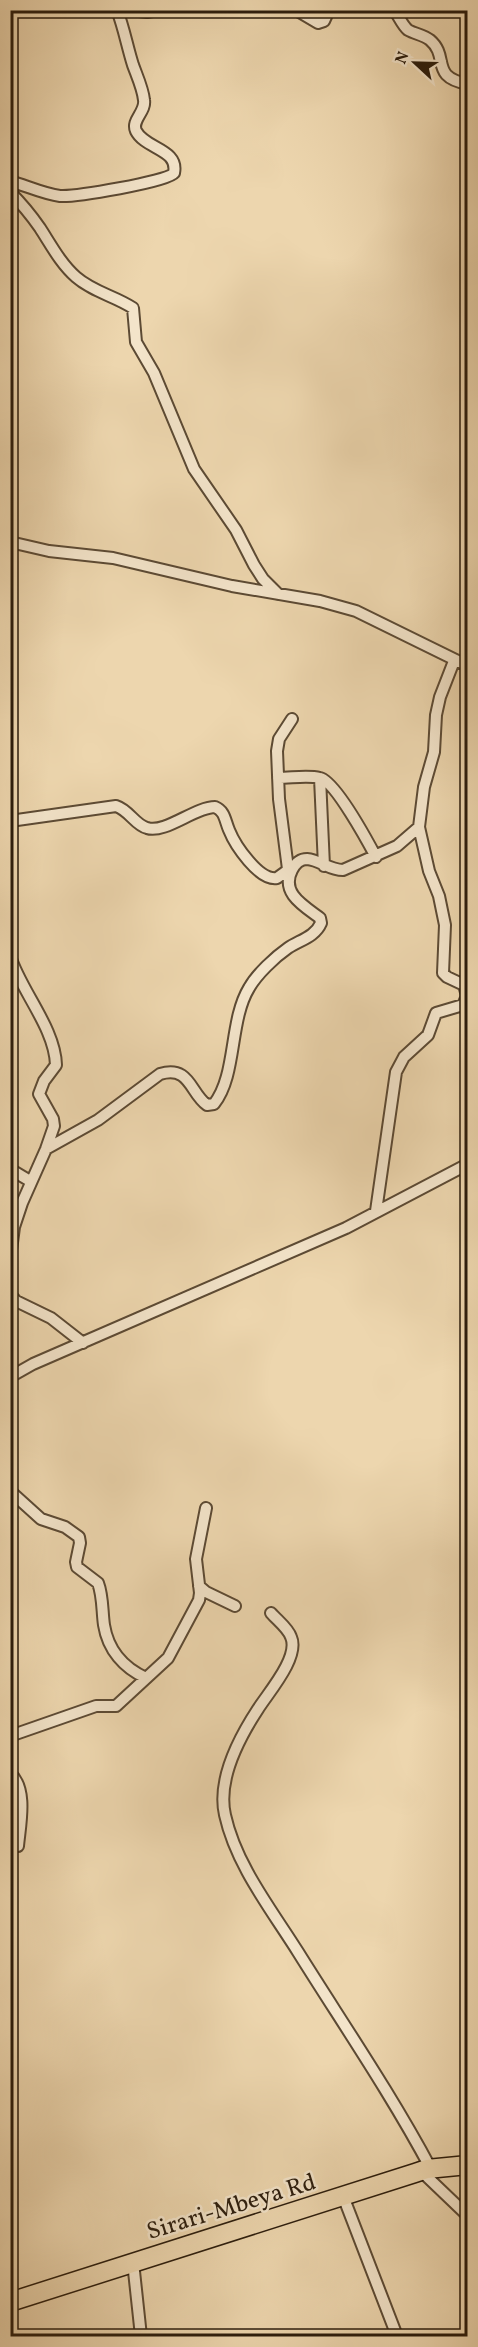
<svg xmlns="http://www.w3.org/2000/svg" width="478" height="2347" font-family="Vollkorn,serif">
<rect width="100%" height="100%" fill="#edd6ae"/>
<filter id="stains"><feTurbulence type="fractalNoise" baseFrequency=".00333" numOctaves="4"/><feColorMatrix values="0 0 0 0 .2 0 0 0 0 .09 0 0 0 0 .02 0 0 0 .5 -.17"/></filter>
<radialGradient id="worn" r=".72"><stop offset=".6" stop-color="#630" stop-opacity="0"/><stop offset="1" stop-color="#630" stop-opacity=".3"/></radialGradient>
<g fill="none" stroke-linecap="round" stroke-linejoin="round">
<g stroke="#5c4a34" stroke-width="14">
<path id="street" d="M131 10 147 12 158 10
M296 10 318 23 324 21 329 10
M394 10C399 16 402 25 408 30 415 34 424 35 430 40 450 57 429 77 468 84
M10 181C27 186 44 194 60 196 74 197 167 182 174 173 179 149 145 149 136 131 131 120 146 112 144 100 143 89 137 76 133 65 127 46 124 28 117 10
M10 192C21 203 31 215 40 228 51 245 61 264 76 277 93 292 115 296 133 308L136 342 154 373 194 469 236 530 254 565 263 579 278 594
M10 542 49 551 113 558 232 586 320 601 356 611 468 666
M278 778C292 778 307 775 320 778 335 781 368 842 376 857
M320 778 324 866
M10 821 116 806C129 810 135 825 147 828 165 834 195 807 215 807 225 811 225 821 229 830 235 845 259 881 277 878L295 865
M288 869 279 799 277 751 279 739 292 719
M10 956C21 991 55 1028 56 1065L44 1081 39 1094 53 1119 54 1126 46 1149 22 1203 14 1227 10 1258
M46 1149 98 1120 160 1074C190 1065 190 1093 207 1105L214 1104C237 1075 229 1021 249 988 257 974 275 957 288 948 300 940 315 937 321 923L320 918C304 906 280 893 292 870 295 864 300 859 307 859 320 860 329 870 343 870L397 846 419 827
M10 1169 30 1181
M376 1211 396 1072 404 1057 428 1035 436 1013 463 1005 467 996 464 985 447 977 443 973 445 925 439 896 429 871 419 827 424 787 434 752 436 715 440 697 454 661
M10 1294 16 1301 51 1318 83 1343
M10 1377 33 1364 346 1228 468 1164
M10 1491 41 1519 65 1527 79 1537 80 1543 76 1562 77 1567 98 1583C103 1596 102 1611 104 1625 108 1650 124 1668 146 1678
M199 1586 206 1592 235 1606
M271 1613C277 1620 288 1628 291 1637 300 1657 268 1693 258 1709 239 1738 217 1780 225 1815 236 1865 271 1909 298 1952 343 2024 391 2094 431 2169
M10 1736 96 1706H116L168 1658 199 1600 200 1593 196 1559 206 1508
M10 1773C28 1789 20 1824 18 1846
M421 2171 468 2216
M343 2196 397 2336
M133 2262 141 2336"/>
</g>
<g stroke="#2b1c0c" stroke-width="21">
<path id="highway" d="M10 2302 415 2173 427 2169 468 2165"/>
</g>
<use href="#street" stroke="#f3e4ca" stroke-width="10"/>
<use href="#highway" stroke="#edd6ae" stroke-width="18"/>
</g>
<g text-anchor="middle" stroke-width="5" stroke-linejoin="round" paint-order="stroke">
<g font-size="24" fill="#2b1c0c" stroke="#f3e4ca">
<text transform="translate(231 2206) rotate(-17)" y="8">Sirari-Mbeya Rd</text>
</g>
</g>
<rect width="478" height="2347" fill="none" stroke="#edd6ae" stroke-width="36"/>
<rect x="12" y="12" width="454" height="2323" fill="none" stroke="#2b1c0c" stroke-width="3"/>
<rect x="18" y="18" width="442" height="2311" fill="none" stroke="#2b1c0c" stroke-width="1.5"/>
<g transform="translate(415 63) rotate(292)" stroke="#f3e4ca" stroke-width="4.5" paint-order="stroke">
<path d="M0-4.5L10 22L0 15L-10 22Z" fill="#2b1c0c"/>
<text y="-9" font-size="16" font-weight="bold" text-anchor="middle" fill="#2b1c0c">N</text>
</g>
<rect width="100%" height="100%" filter="url(#stains)"/>
<rect width="100%" height="100%" fill="url(#worn)"/>
</svg>
